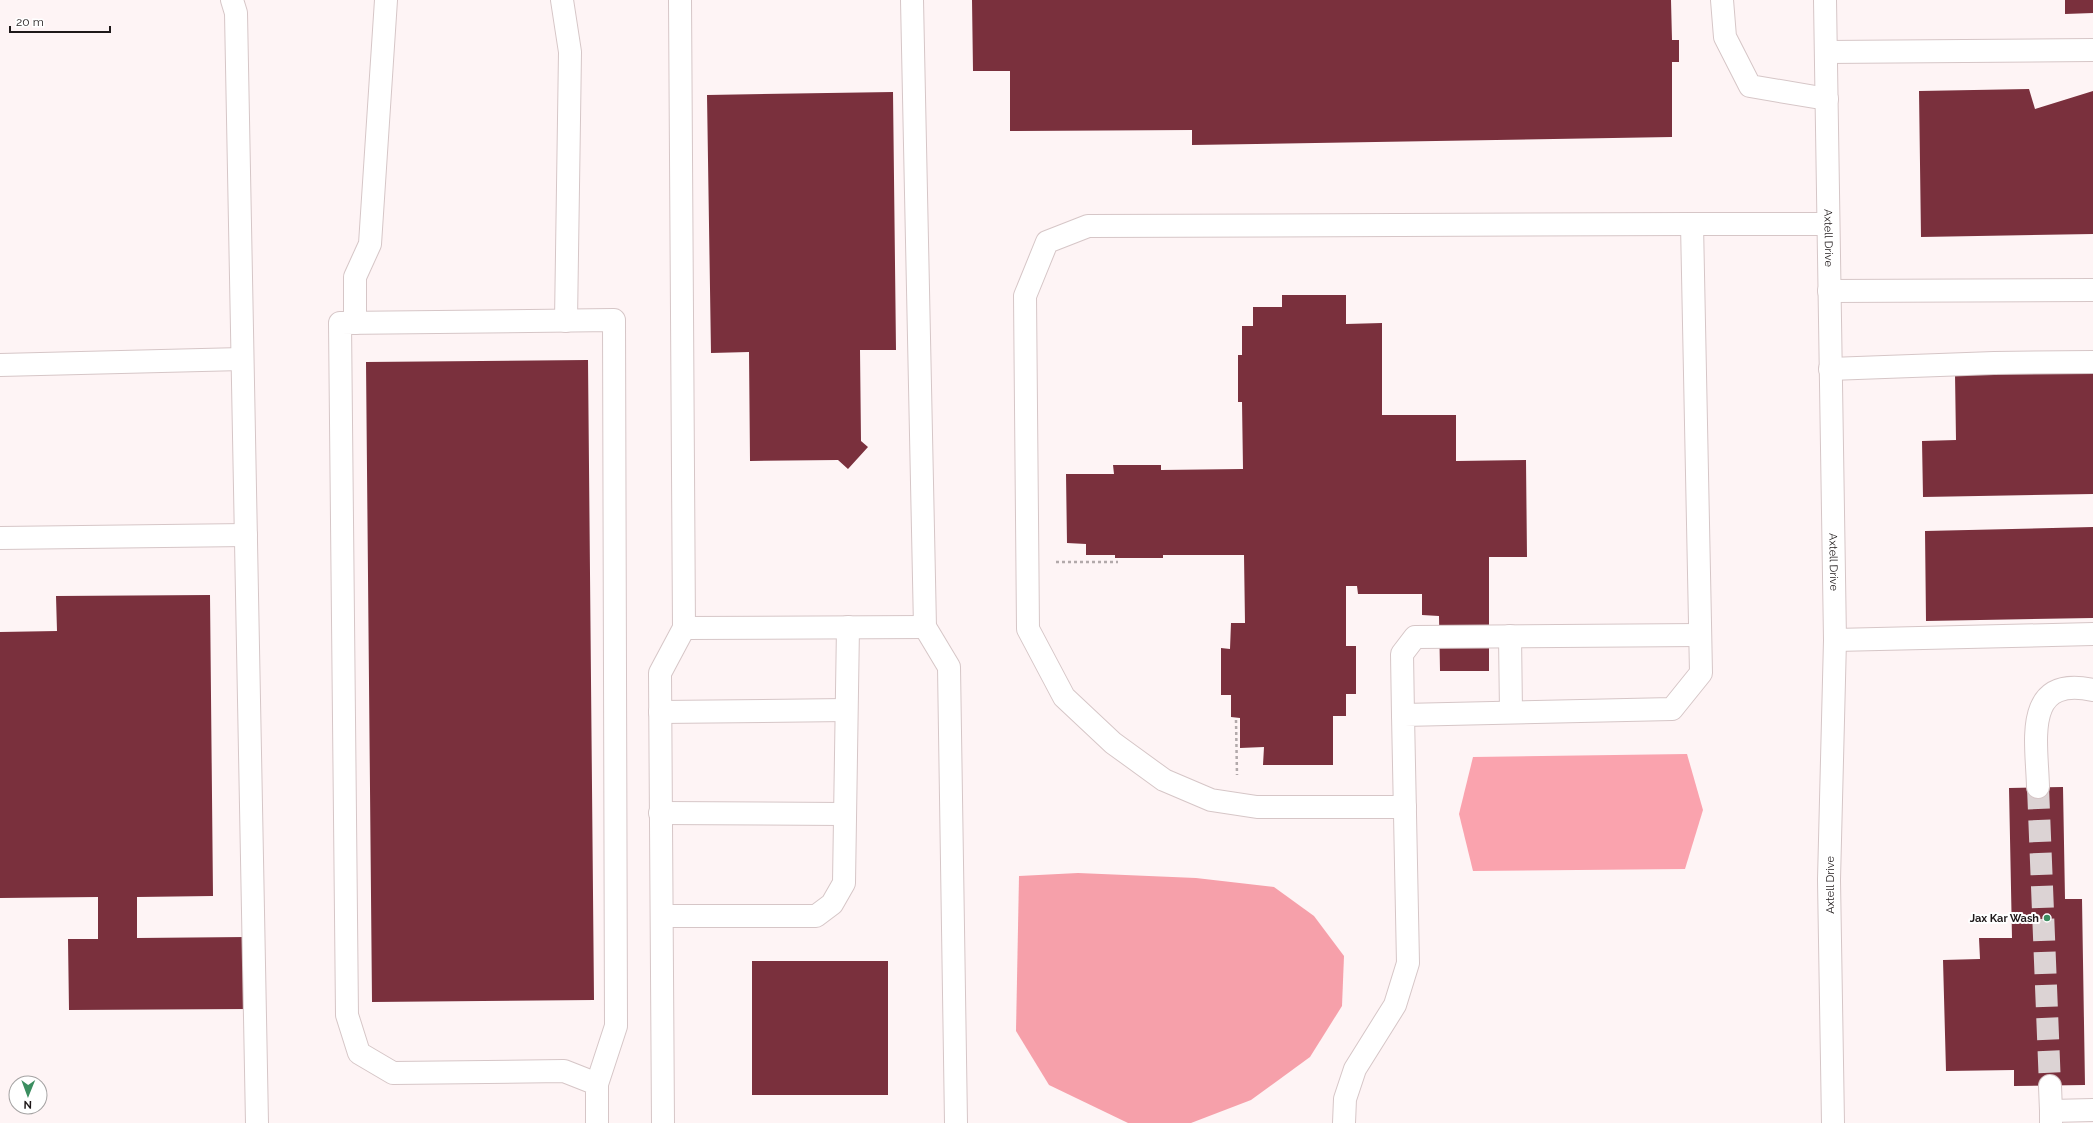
<svg xmlns="http://www.w3.org/2000/svg" width="2093" height="1123" font-family="Raleway,sans-serif">
<rect width="100%" height="100%" fill="#fef4f5"/>
<path fill="#f6a0aa" d="M1078 873 1196 878 1274 887 1314 916 1344 956 1342 1006 1310 1057 1251 1100 1191 1123H1128L1049 1085 1016 1031 1019 876Z"/>
<path fill="#faa3ae" d="M1687 754 1703 810 1685 869 1473 871 1459 814 1473 757Z"/>
<path fill="#7a303d" d="M972 0H1671L1672 40H1679V62H1672V137L1192 145V130L1010 131V71H973Z
M2065 0H2093V13L2065 14Z
M2029 89 2035 109 2093 91V234L1921 237 1919 91Z
M893 92 896 350H860L861 441 868 447 848 469 838 460 750 461 749 352 711 353 707 95Z
M1282 295H1346V324L1382 323V415H1456V461L1526 460 1527 557H1489V671H1440L1439 616 1422 615V594H1358L1357 586H1346V646H1356V694H1346V716H1333V765H1263L1264 747 1240 748V718L1231 717V695H1221V648L1230 649 1231 623H1245L1244 555H1163V558H1115V555H1086V544L1067 543 1066 474H1114L1113 465H1161V470L1243 469 1242 402H1238V355H1242V326H1253V307H1282Z
M588 360 594 1000 372 1002 366 362Z
M2093 372V494L1923 497 1922 441 1956 440 1955 374Z
M2093 527V618L1926 621 1925 531Z
M210 595 213 896 137 897V938L247 937 248 1009 69 1010 68 939H98V897L0 898V632L57 631 56 596Z
M2063 787 2065 899H2082L2085 1085 2014 1086V1070L1946 1071 1943 960 1980 959 1979 938H2012L2009 788Z
M752 961H888V1095H752Z"/>
<g fill="none" stroke-linecap="round" stroke-linejoin="round">
<path stroke="#dcd3d4" stroke-width="22" stroke-dasharray="22 11" stroke-linecap="butt" d="M2038 787 2050 1086"/>
<g stroke="#d6c6c7" stroke-width="24">
<g id="minor">
<path d="M232 0 236 13 257 1123"/>
<path d="M562 0 570 52 566 321"/>
<path d="M912 0 925 627 949 667 956 1123"/>
<path d="M1722 0 1725 37 1750 86 1827 99"/>
<path id="s1" d="M1825 0 1835 640 1829 880 1833 1123"/>
<path d="M1826 52 2093 50"/>
<path d="M1829 291 2093 290"/>
<path d="M355 323V277L370 244 386 0"/>
<path d="M0 365 242 359"/>
<path d="M1830 369 1994 363 2093 362"/>
<path d="M0 538 246 535"/>
<path d="M684 628 925 627"/>
<path d="M1510 636 1511 712"/>
<path d="M1835 640 2093 634"/>
<path d="M660 712 846 710"/>
<path d="M1403 715 1402 654 1415 637 1700 635"/>
<path d="M2038 787C2037 742 2022 675 2093 690"/>
<path d="M1405 807H1257L1211 800 1164 780 1113 743 1064 697 1028 629 1025 296 1047 242 1088 226 1692 224"/>
<path d="M660 813 844 814"/>
<path d="M662 916H816L832 904 844 883 848 627"/>
<path d="M597 1084 564 1071 393 1073 359 1053 347 1015 340 323 614 320 616 1026 597 1084V1123"/>
<path d="M2050 1086 2051 1111"/>
<path d="M663 1123 660 673 684 628 680 0"/>
<path d="M1344 1123 1345 1099 1355 1069 1395 1005 1408 963 1403 715 1672 709 1701 673 1692 224H1828"/>
<path d="M2051 1123V1111L2093 1110"/>
</g>
</g>
<path stroke="#b2a9aa" stroke-width="2.5" stroke-dasharray="3 3" stroke-linecap="butt" d="M1056 562H1118
M1236 720 1237 775"/>
<use href="#minor" stroke="#fff" stroke-width="22"/>
</g>
<circle fill="#3b8e60" stroke="#fff" stroke-width="1.5" cx="2047" cy="918" r="4"/>
<g text-anchor="middle" stroke-width="4" stroke-linejoin="round" paint-order="stroke">
<g font-size="11" fill="#1e1819" stroke="#fff">
<text dy="4" stroke="none"><textPath href="#s1" startOffset="238">Axtell Drive</textPath></text>
<text dy="4" stroke="none"><textPath href="#s1" startOffset="562">Axtell Drive</textPath></text>
<text transform="translate(1830 885) rotate(-90)" y="4">Axtell Drive</text>
</g>
<g font-size="11" font-weight="bold" fill="#1e1819" stroke="#fff" text-anchor="end">
<text x="2039" y="922">Jax Kar Wash</text>
</g>
</g>
<g transform="translate(28 1095) rotate(181)"><circle r="19" fill="#ffffff" stroke="#a5a3a3"/>
<path d="M0-3L7 15L0 10L-7 15Z" fill="#3b8e60"/>
<text y="-6" font-size="11" font-weight="bold" text-anchor="middle" fill="#1e1819">N</text>
</g>
<path d="M10 26v6h100v-6" fill="none" stroke="#1e1819" stroke-width="2"/>
<text x="16" y="26" font-size="12" fill="#1e1819" stroke="#ffffff" stroke-width="3" paint-order="stroke">20 m</text>
</svg>
